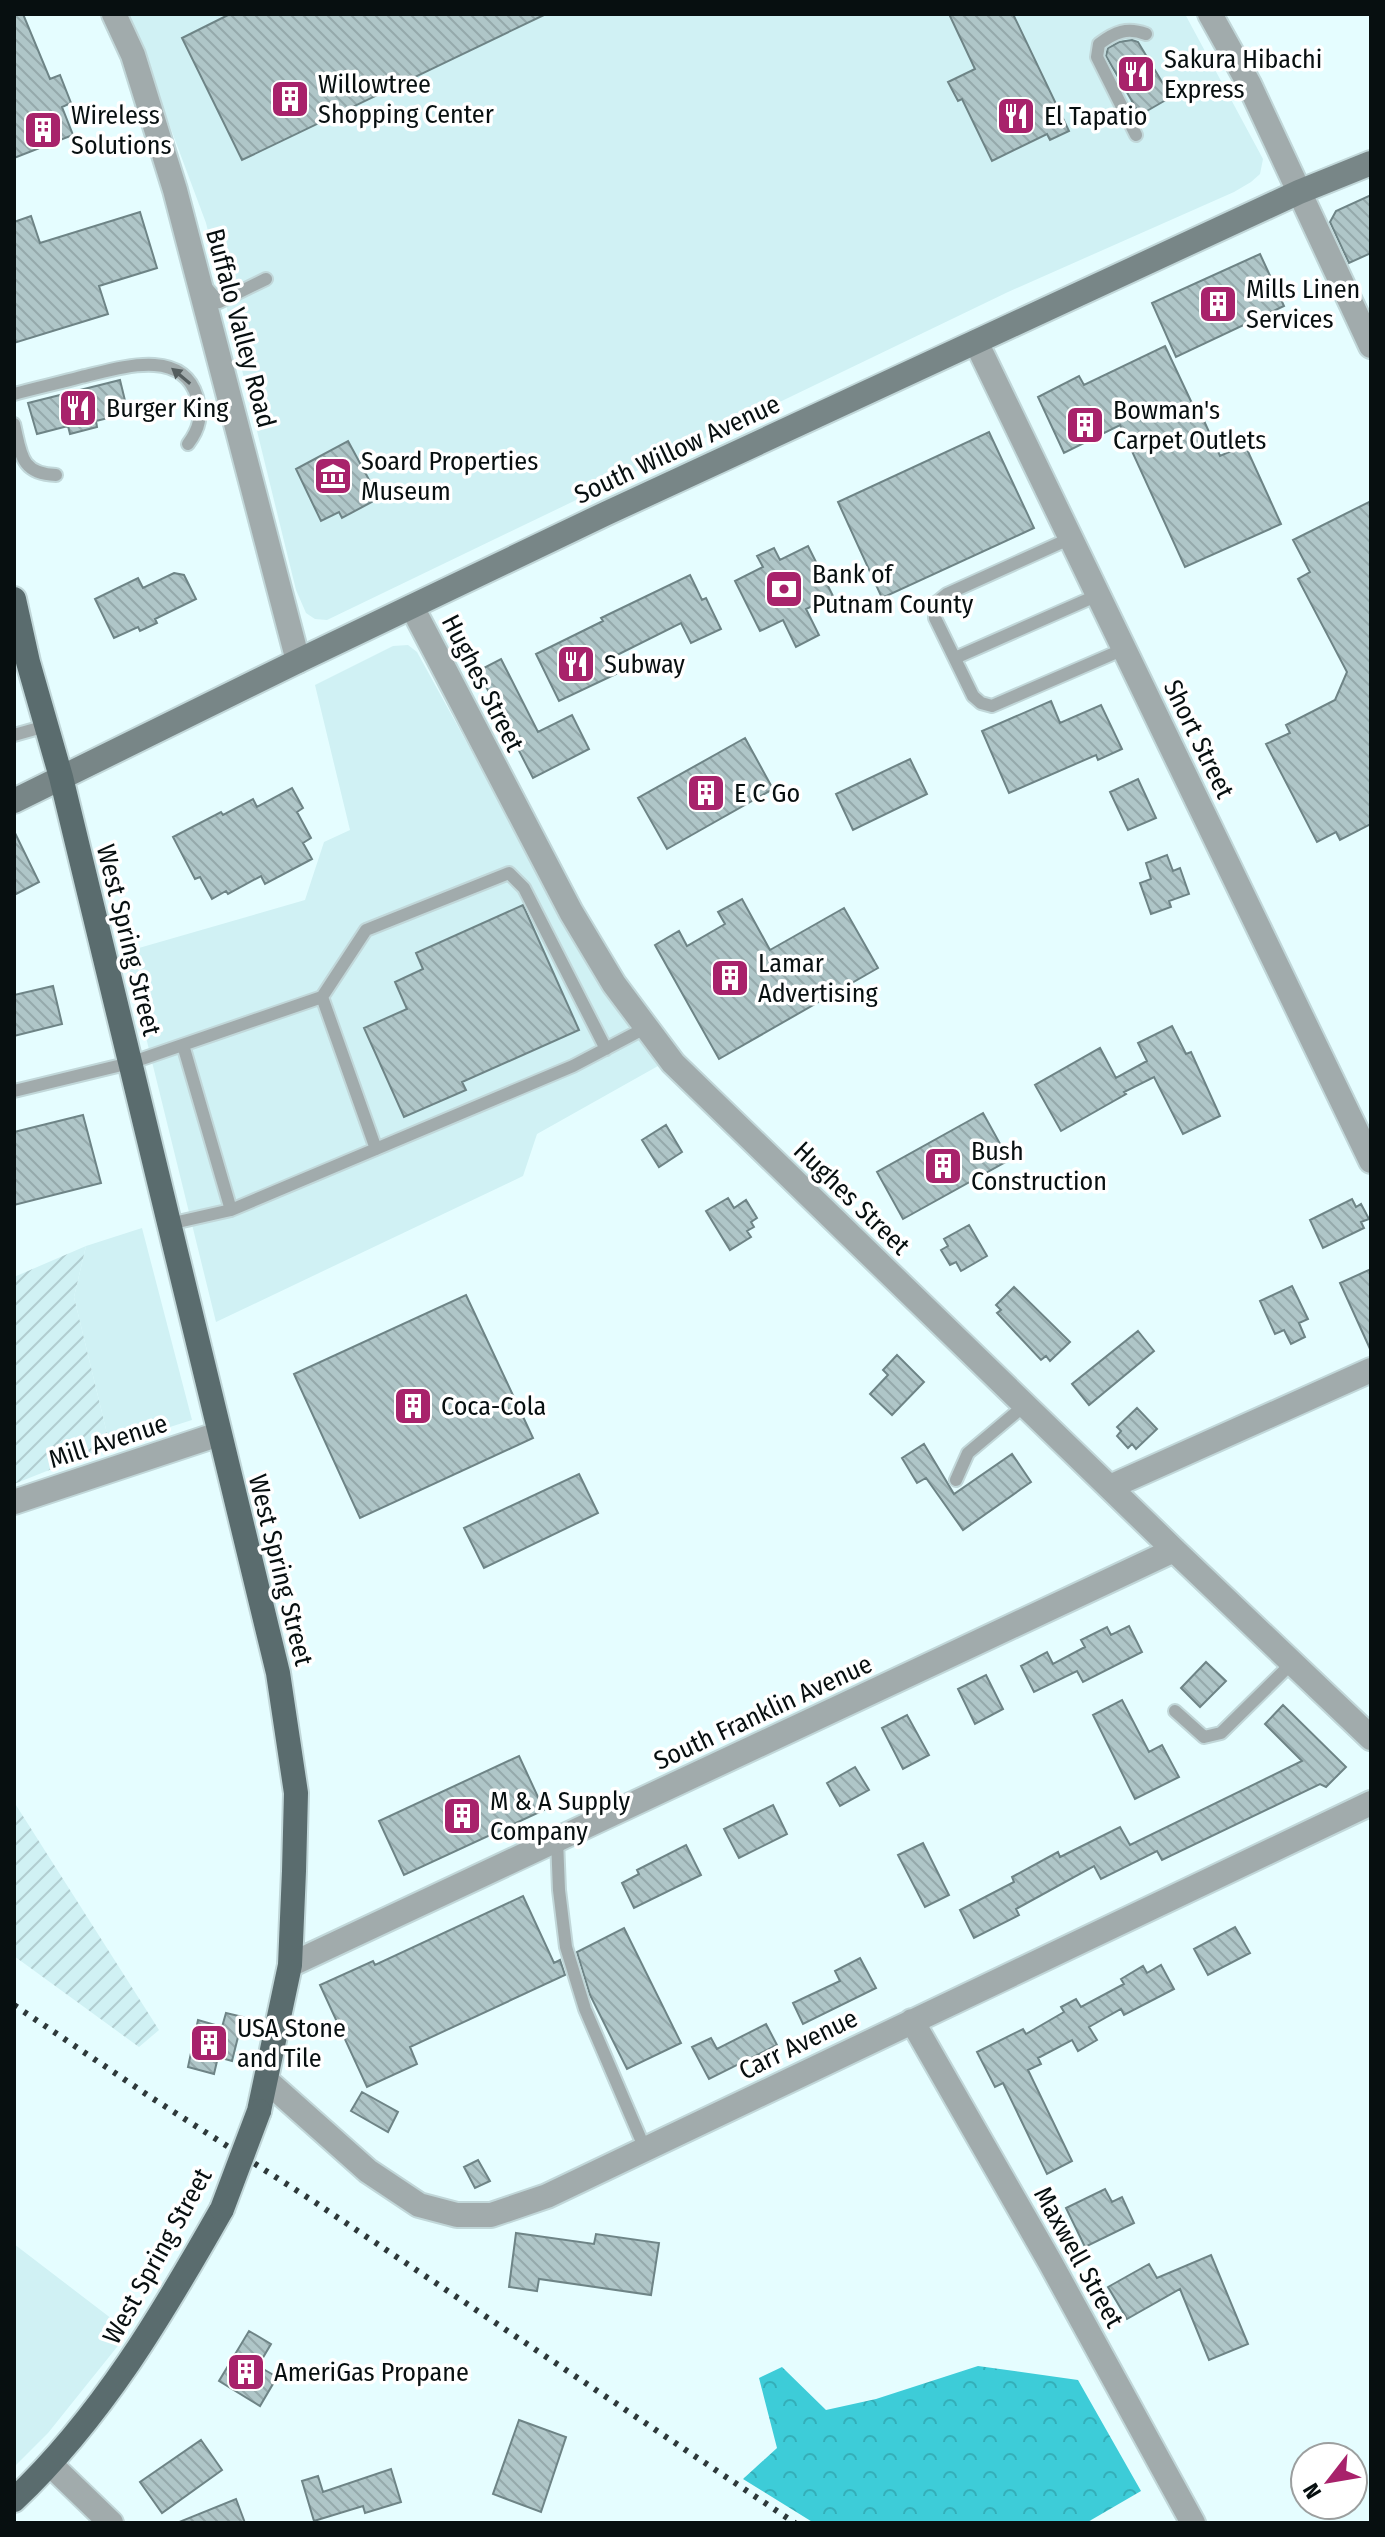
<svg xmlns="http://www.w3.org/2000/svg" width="1385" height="2537" font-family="'Fira Sans Condensed',sans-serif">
<defs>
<pattern id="industrial-furrows" width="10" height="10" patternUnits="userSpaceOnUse" patternTransform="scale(2)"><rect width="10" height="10" fill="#d0f1f4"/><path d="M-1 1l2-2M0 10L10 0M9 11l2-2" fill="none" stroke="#b1cdd0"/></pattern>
<pattern id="forest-crowns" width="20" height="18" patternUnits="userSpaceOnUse" patternTransform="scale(2)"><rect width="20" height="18" fill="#3dccd8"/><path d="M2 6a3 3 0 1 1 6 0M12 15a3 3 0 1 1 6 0" fill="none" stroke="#34aeb8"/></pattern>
<pattern id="building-back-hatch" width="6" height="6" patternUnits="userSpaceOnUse" patternTransform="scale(2)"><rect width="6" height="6" fill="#afc6c8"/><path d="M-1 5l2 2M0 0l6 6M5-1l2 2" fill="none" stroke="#95a9ab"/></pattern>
</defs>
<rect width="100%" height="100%" fill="#e5fdff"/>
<path fill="#d0f1f4" d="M128 14H1185L1263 159 1260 174 1251 182 1234 192 1008 292 327 620 315 619 306 613 296 590 206 223Z
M408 645 417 652 594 974 658 1066 537 1134 523 1176 216 1322 125 952 305 900 324 842 350 830 315 685 393 646Z
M142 1228 192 1420 110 1446 74 1297 86 1246Z
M14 2244 129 2332 48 2433 14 2467Z"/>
<path fill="url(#industrial-furrows)" d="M86 1246 74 1297 110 1446 14 1484V1277Z
M14 1802 159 2030 139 2047 14 1956Z"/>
<path fill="url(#forest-crowns)" d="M978 2366 1078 2380 1141 2491 1086 2523H814L743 2479 777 2448 759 2378 782 2367 826 2410 876 2399Z"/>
<path fill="url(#building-back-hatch)" stroke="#6e8486" stroke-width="2" d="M14 14H23L50 79 60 75 71 103 62 107 73 135 14 158Z
M230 14H546L242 160 182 38Z
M949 14H1013L1069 131 1050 140 1047 134 992 161 962 99 958 101 948 82 975 69Z
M1132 40 1138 42 1171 97 1140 115 1106 56 1108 48 1119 42Z
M1371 195V253L1349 263 1330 222 1336 211Z
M140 212 157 268 99 286 108 314 14 343V222L31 216 40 243Z
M1260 254 1284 306 1176 357 1152 303Z
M1165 346 1197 414 1200 412 1220 456 1245 445 1281 524 1185 567 1120 425 1064 453 1038 397 1079 376 1084 385Z
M120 380 128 413 96 421 97 427 70 434 68 426 37 434 28 403Z
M989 432 1034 528 882 598 838 502Z
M348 441 379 498 342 518 339 512 321 521 296 469Z
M1371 501V824L1340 840 1336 832 1317 842 1266 744 1290 733 1286 725 1335 700 1347 672 1298 579 1310 572 1293 540Z
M808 546 833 596 806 609 819 635 796 647 783 620 760 631 735 581 763 567 757 556 774 548 780 560Z
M174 573 184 575 196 599 155 619 157 623 140 631 138 627 114 638 95 599 138 578 143 588Z
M690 575 702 600 706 598 721 629 691 643 681 623 609 659 616 674 559 701 536 654 603 621 601 618Z
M501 659 538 732 572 715 589 749 533 778 478 671Z
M1051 701 1060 723 1101 705 1122 749 1098 760 1096 755 1009 793 982 731Z
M745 738 773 789 667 849 638 798Z
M910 759 927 794 853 830 836 794Z
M1138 779 1156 818 1128 830 1110 792Z
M292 788 303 808 297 812 311 838 303 843 312 859 265 884 261 876 228 894 226 891 212 899 200 877 195 879 173 837 221 812 223 815 253 799 257 807Z
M14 831 39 882 14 895Z
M1167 855 1173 871 1180 868 1189 894 1169 901 1171 907 1151 914 1140 883 1151 879 1146 863Z
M742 899 770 950 844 908 878 968 719 1059 655 945 679 931 687 946 725 924 718 912Z
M523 905 579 1030 462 1082 466 1090 404 1117 364 1028 407 1009 395 982 423 969 416 953Z
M53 986 62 1024 14 1036V995Z
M1172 1026 1186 1054 1191 1052 1220 1116 1183 1134 1154 1077 1124 1092 1126 1094 1061 1131 1035 1085 1100 1048 1116 1078 1147 1061 1138 1043Z
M983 1113 1009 1160 903 1219 877 1172Z
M83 1115 101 1183 14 1205V1132Z
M666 1125 682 1152 659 1167 642 1140Z
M728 1198 734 1208 746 1200 757 1218 751 1222 754 1227 747 1231 751 1237 730 1250 706 1211Z
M1352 1199 1356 1207 1361 1204 1369 1219 1361 1222 1364 1228 1323 1248 1310 1220Z
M969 1225 987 1256 961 1271 956 1262 950 1265 941 1250 948 1246 944 1239Z
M1371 1269V1351L1340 1283Z
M1292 1286 1308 1319 1299 1323 1305 1337 1291 1344 1284 1330 1275 1334 1260 1301Z
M1014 1287 1070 1342 1050 1361 1046 1356 1041 1360 997 1313 1001 1310 996 1305Z
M466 1295 533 1438 360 1518 294 1374Z
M1138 1331 1154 1351 1089 1405 1072 1384Z
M897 1355 924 1382 892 1415 870 1394 888 1375 883 1370Z
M1137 1408 1157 1429 1136 1449 1132 1444 1128 1448 1117 1436 1121 1431 1117 1427Z
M924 1444 954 1494 1012 1454 1031 1482 963 1530 926 1478 917 1483 902 1458Z
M579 1474 598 1513 484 1568 464 1528Z
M1129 1626 1142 1652 1083 1682 1077 1671 1034 1692 1021 1666 1047 1652 1053 1664 1085 1647 1081 1640 1107 1627 1111 1635Z
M1206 1662 1226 1681 1200 1707 1181 1688Z
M986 1675 1003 1709 975 1724 958 1689Z
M1122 1700 1149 1752 1162 1745 1179 1777 1135 1799 1093 1715Z
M1283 1705 1346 1767 1326 1787 1320 1784 1162 1860 1157 1851 1101 1879 1094 1866 1016 1909 1019 1915 974 1938 960 1910 1014 1882 1012 1877 1058 1852 1060 1857 1120 1827 1130 1845 1302 1761 1265 1724Z
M907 1715 929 1755 903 1769 882 1728Z
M519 1756 544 1810 404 1875 379 1821Z
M855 1767 869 1790 840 1806 827 1783Z
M773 1805 787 1834 739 1858 724 1829Z
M923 1843 949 1895 925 1907 898 1855Z
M686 1845 701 1875 634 1908 622 1883 639 1874 637 1870Z
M523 1896 554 1963 560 1960 565 1975 410 2047 417 2064 367 2087 320 1985 373 1961 375 1965Z
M1235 1927 1250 1953 1208 1975 1194 1949Z
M624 1928 681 2043 627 2069 590 1995 577 1952Z
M860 1958 876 1988 803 2024 793 2003 840 1981 835 1971Z
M1161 1965 1174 1989 1124 2015 1121 2009 1089 2027 1097 2040 1078 2051 1072 2040 1038 2058 1041 2064 1028 2070 1072 2161 1047 2174 1003 2083 995 2087 977 2052 1023 2029 1026 2034 1064 2012 1061 2007 1076 1999 1081 2007 1124 1984 1121 1979 1143 1966 1147 1973Z
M226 2013 243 2017 232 2061 218 2057 214 2074 188 2067 198 2020 222 2027Z
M766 2024 777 2045 709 2079 692 2047 711 2038 717 2049Z
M362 2092 398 2112 388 2132 351 2111Z
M478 2160 490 2181 475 2188 464 2167Z
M1105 2189 1112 2202 1122 2197 1134 2223 1085 2247 1066 2208Z
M516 2233 594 2244 596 2234 659 2243 651 2295 539 2279 537 2291 509 2287Z
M1211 2255 1248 2344 1209 2360 1180 2289 1127 2319 1108 2287 1149 2264 1157 2278Z
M249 2331 271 2344 258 2366 277 2377 260 2406 219 2381Z
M519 2420 566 2437 541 2512 493 2494Z
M201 2440 222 2470 162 2513 140 2482Z
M391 2469 401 2502 365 2513 363 2506 314 2521 302 2481 318 2476 323 2492Z
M236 2499 245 2523H180L179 2522Z"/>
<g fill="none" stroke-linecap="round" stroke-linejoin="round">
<g stroke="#c1d7d9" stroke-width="16">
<path id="service" d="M1136 135 1097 57 1099 44C1115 32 1127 27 1146 34
M205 286 219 302 266 279
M14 394C36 388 59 383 81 377 117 369 182 346 197 397 202 416 200 428 188 444
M14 424C21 453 20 474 56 475
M1071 538 947 594 936 603 935 618 973 696 981 703 992 706 1124 649
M955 658 1098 595
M14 735 46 726
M322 997 376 1149
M183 1045 231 1210
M14 1091 130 1063 322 997 366 930 509 873 524 888 606 1049
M169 1224 231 1210 573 1066 647 1027
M956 1480 968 1453 1025 1405
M1175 1711 1204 1737 1221 1733 1292 1663
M557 1840 559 1890 566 1947 585 2009 645 2149"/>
</g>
<g stroke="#c1d7d9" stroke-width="28">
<path id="minor" d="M114 14 133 55 175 190 298 661
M976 342 1371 1161
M412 607 571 912 614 984 673 1063 1174 1550 1371 1738
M1110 1487 1371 1370
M14 1502 219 1434
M290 1965 1174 1550
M912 2021 1050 2262 1193 2523
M267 2081 368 2171 419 2205 457 2215H491L547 2196 1371 1803
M51 2465 111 2523"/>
</g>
<g stroke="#c1d7d9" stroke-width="28">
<path id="tertiary" d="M1210 14 1249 84 1371 346"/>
</g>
<g stroke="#c1d7d9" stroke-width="28">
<path id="secondary" d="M14 801 298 661 607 513 1299 192 1371 163"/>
</g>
<g stroke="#c1d7d9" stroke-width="28">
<path id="primary" d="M14 599 28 662 61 777 278 1673 296 1793 294 1871 290 1965 259 2111
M14 2500C102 2417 163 2313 222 2209"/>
</g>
<use href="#service" stroke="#a1abac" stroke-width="12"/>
<use href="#minor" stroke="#a1abac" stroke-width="24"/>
<use href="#tertiary" stroke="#a1abac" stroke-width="24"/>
<use href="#secondary" stroke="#788687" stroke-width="24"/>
<use href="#primary" stroke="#5a6c6e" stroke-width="24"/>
<path stroke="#2e393a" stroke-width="6" stroke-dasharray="4 8" stroke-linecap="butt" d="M14 2005 152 2098 310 2199 795 2523"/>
<g stroke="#c1d7d9" stroke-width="28" stroke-linecap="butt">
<path id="primary-bridge" d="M222 2209 259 2111"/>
</g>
<use href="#primary-bridge" stroke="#5a6c6e" stroke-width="24"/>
</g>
<defs><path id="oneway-solid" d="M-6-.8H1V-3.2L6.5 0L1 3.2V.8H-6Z" transform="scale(2)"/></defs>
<use fill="#545d5e" href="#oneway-solid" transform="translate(181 376) rotate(-140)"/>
<defs>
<g id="restaurant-square" transform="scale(2)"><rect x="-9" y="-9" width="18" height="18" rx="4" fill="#a8226b" stroke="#fff"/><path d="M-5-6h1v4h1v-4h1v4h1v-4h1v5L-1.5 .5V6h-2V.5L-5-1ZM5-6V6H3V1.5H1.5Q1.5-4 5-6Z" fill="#fff"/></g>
<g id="building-square" transform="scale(2)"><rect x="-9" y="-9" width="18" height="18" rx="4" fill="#a8226b" stroke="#fff"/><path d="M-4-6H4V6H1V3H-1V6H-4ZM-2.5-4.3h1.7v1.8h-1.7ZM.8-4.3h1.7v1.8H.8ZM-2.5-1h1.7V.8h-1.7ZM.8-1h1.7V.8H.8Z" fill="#fff"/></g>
<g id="museum-square" transform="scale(2)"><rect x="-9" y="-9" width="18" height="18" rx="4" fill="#a8226b" stroke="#fff"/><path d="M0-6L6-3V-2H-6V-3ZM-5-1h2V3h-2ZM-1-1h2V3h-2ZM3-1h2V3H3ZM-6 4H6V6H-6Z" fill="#fff"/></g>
<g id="bank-square" transform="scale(2)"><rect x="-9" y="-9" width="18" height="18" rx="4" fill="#a8226b" stroke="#fff"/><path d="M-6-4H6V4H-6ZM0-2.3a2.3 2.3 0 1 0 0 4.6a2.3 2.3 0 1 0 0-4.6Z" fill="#fff"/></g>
</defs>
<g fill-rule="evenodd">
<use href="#restaurant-square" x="1136" y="74"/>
<use href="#building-square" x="290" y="99"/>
<use href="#restaurant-square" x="1016" y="116"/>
<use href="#building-square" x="43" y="130"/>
<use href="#building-square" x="1218" y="304"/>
<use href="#restaurant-square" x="78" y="408"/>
<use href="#building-square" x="1085" y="425"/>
<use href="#museum-square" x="333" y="476"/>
<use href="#bank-square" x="784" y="589"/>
<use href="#restaurant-square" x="576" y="664"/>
<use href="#building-square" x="706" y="793"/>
<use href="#building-square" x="730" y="978"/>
<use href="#building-square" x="943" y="1166"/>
<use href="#building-square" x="413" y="1406"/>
<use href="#building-square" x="462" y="1816"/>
<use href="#building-square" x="209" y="2043"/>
<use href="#building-square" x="246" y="2372"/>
</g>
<g text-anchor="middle" stroke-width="7" stroke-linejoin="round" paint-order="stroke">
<g font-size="26" fill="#070f10" stroke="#fff" text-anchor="start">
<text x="1164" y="68">Sakura Hibachi<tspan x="1164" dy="30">Express</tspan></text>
<text x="318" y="93">Willowtree<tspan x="318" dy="30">Shopping Center</tspan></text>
<text x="71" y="124">Wireless<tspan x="71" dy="30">Solutions</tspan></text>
<text x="1044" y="125">El Tapatio</text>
<text x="1246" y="298">Mills Linen<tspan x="1246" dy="30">Services</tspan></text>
<text x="106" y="417">Burger King</text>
<text x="1113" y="419">Bowman's<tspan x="1113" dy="30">Carpet Outlets</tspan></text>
<text x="361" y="470">Soard Properties<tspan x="361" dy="30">Museum</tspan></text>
<text x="812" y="583">Bank of<tspan x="812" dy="30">Putnam County</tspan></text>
<text x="604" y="673">Subway</text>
<text x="734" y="802">E C Go</text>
<text x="758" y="972">Lamar<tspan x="758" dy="30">Advertising</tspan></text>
<text x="971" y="1160">Bush<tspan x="971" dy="30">Construction</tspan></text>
<text x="441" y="1415">Coca-Cola</text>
<text x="490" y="1810">M &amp; A Supply<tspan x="490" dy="30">Company</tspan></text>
<text x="237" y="2037">USA Stone<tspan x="237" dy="30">and Tile</tspan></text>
<text x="274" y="2381">AmeriGas Propane</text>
</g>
<g font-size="26" fill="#070f10" stroke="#fff">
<text transform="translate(241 328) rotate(75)" y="9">Buffalo Valley Road</text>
<text transform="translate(677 449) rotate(-25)" y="9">South Willow Avenue</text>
<text transform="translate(483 683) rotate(63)" y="9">Hughes Street</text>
<text transform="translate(1199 739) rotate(64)" y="9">Short Street</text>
<text transform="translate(129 940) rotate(76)" y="9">West Spring Street</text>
<text transform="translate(852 1198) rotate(44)" y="9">Hughes Street</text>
<text transform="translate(108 1441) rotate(-18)" y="9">Mill Avenue</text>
<text transform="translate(281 1570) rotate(76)" y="9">West Spring Street</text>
<text transform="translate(763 1712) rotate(-25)" y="9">South Franklin Avenue</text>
<text transform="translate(798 2044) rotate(-26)" y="9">Carr Avenue</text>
<text transform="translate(157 2256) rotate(-61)" y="9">West Spring Street</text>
<text transform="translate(1079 2257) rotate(61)" y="9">Maxwell Street</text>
</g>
</g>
<rect width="1385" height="2537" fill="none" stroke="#070f10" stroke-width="32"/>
<g transform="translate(1329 2481) rotate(239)"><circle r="38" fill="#ffffff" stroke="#9c9f9f" stroke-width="2"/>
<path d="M0-6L14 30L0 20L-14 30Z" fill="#a8226b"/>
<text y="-12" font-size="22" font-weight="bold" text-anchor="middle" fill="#070f10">N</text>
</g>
</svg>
